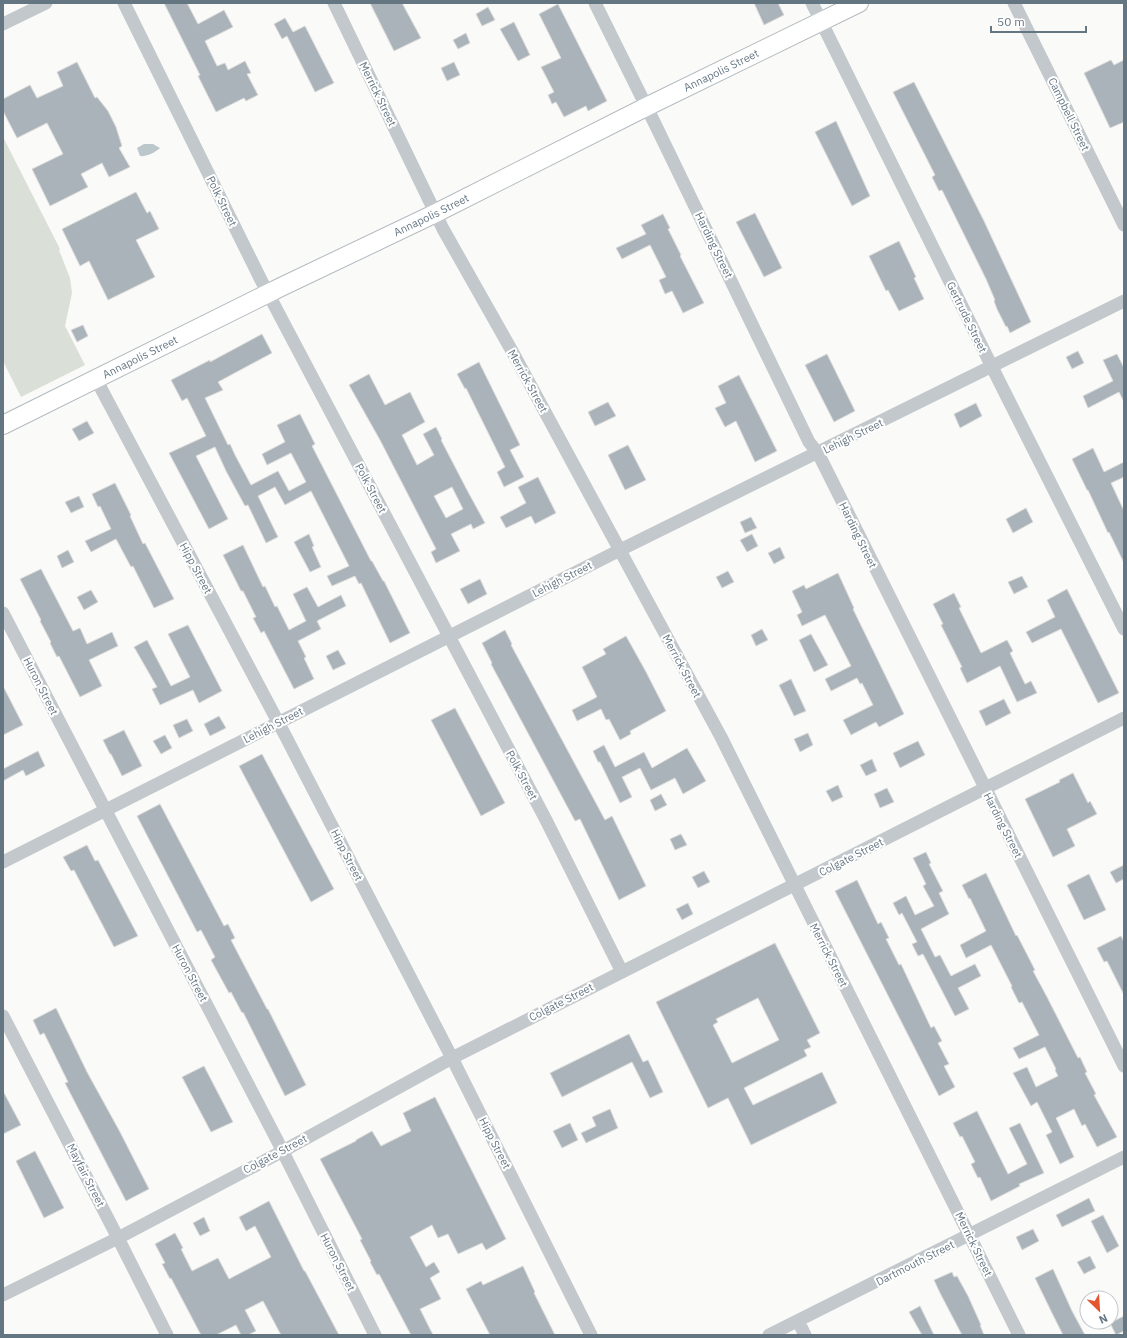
<svg xmlns="http://www.w3.org/2000/svg" width="1127" height="1338" font-family="'IBM Plex Sans',sans-serif">
<rect width="100%" height="100%" fill="#fafaf8"/>
<path fill="#dadfd7" d="M3 137 60 249 59 250 70 278 72 293 65 326 85 365 21 397 3 361Z"/>
<path fill="#bbc7cb" d="M144 144H153L160 148C156 152 146 157 140 156L137 148Z"/>
<path fill="#aab3b9" stroke="#dcdcda" fill-rule="evenodd" d="M164 3H187L198 24 224 10 233 27 205 41 217 66 225 63 228 70 245 61 251 73 247 74 258 95 246 101 244 98 216 112 198 76 200 75Z
M370 3H402L421 38 394 51Z
M754 3H778L784 15 764 25Z
M558 4 607 101 588 111 586 106 564 117 556 102 552 104 548 95 554 92 541 67 561 58 539 14Z
M488 7 495 20 482 26 476 14Z
M285 18 293 32 305 26 334 83 315 92 287 36 282 39 274 24Z
M514 22 530 55 518 61 500 29Z
M466 33 470 43 458 49 453 40Z
M1111 60 1114 65 1124 60V122L1110 128 1084 73Z
M77 62 95 98 97 97 108 111 116 127 122 146 119 148 130 167 109 177 102 163 81 174 88 187 50 206 32 169 63 154 47 123 17 138 3 111V99L30 85 37 98 63 86 57 72Z
M454 62 460 75 447 81 441 68Z
M914 82 984 221 1031 322 1010 333 1007 326 1006 327 997 309 994 301 995 300 986 279 942 190 939 191 932 177 935 175 893 92Z
M836 121 870 196 852 206 815 132Z
M136 192 147 213 150 211 159 229 136 240 155 277 108 300 89 261 80 266 62 229Z
M755 213 782 268 764 277 736 222Z
M663 214 670 228 668 229 681 255 680 256 704 303 683 313 672 291 665 294 659 280 666 277 650 245 622 259 616 248 646 234 641 225Z
M899 241 916 277 914 278 924 299 899 311 888 290 886 291 869 256Z
M83 325 88 336 77 342 71 330Z
M262 334 272 353 218 382 223 390 205 398 228 445 230 444 235 455 251 485 278 471 289 491 306 482 291 453 267 465 262 454 285 442 277 425 300 414 315 444 312 446 371 561H372L383 581H384L410 633 390 643 361 583 359 584 355 576 332 586 327 576 349 566 311 491 285 505 275 487 258 496 278 537 266 543 248 505 245 506 226 471 215 447 196 456 228 519 209 529 169 453 206 436 187 398 182 401 171 380 210 360V362Z
M1078 351 1084 363 1072 369 1066 357Z
M827 354 855 411 834 422 805 365Z
M1117 354 1124 368V402L1119 392 1088 408 1083 396 1113 381 1103 360Z
M479 362 520 445 510 450 524 477 504 487 497 472 505 467 466 388 465 389 457 374Z
M369 374 385 405 410 392 425 422 402 435 417 465 434 455 423 434 436 427 442 439 441 440 467 490 485 523 473 529 471 524 451 534 460 551 436 563 431 552 436 549 380 440 349 385ZM452 487 463 509 446 518 434 496Z
M739 375 777 451 755 462 736 421 725 427 715 408 726 403 718 386Z
M608 402 616 416 595 426 588 412Z
M976 403 982 416 960 428 954 414Z
M87 421 94 433 79 441 72 429Z
M628 445 646 480 625 490 608 455Z
M1093 448 1104 472 1124 462V477L1111 483 1124 511V563L1109 532 1108 533 1088 490H1087L1072 459Z
M538 477 556 513 535 524 531 516 506 528 500 517 526 503 518 487Z
M115 483 131 515 130 516 143 544 145 543 174 599 154 608 133 566 131 567 116 539 91 552 85 541 111 529 100 506 98 507 92 494Z
M79 496 84 507 71 513 65 502Z
M1026 508 1033 522 1013 533 1006 519Z
M751 517 757 528 745 533 740 522Z
M309 534 314 546 312 547 321 567 310 572 294 542Z
M752 534 758 546 747 552 740 540Z
M243 545 263 587 265 586 275 607 277 606 289 630 306 621 293 594 307 587 318 607 341 595 346 606 317 621 321 629 298 641 306 657 304 658 314 679 294 689 264 631 261 633 253 618 256 617 243 591H241L223 555Z
M780 547 785 558 774 564 768 553Z
M68 550 74 562 62 568 57 556Z
M41 569 73 631 80 628 87 644 112 632 118 646 89 660 102 686 80 697 59 656 57 657 50 643 51 642 40 621 41 620 20 579Z
M728 571 734 582 722 588 716 577Z
M838 573 854 608 853 609 904 714 879 727 876 722 851 735 843 720 873 705 862 683 860 684 857 678 831 691 825 679 851 666 825 615 802 626 797 615 802 612 792 591 804 585 806 589Z
M1022 576 1028 587 1014 594 1008 582Z
M480 579 487 594 468 604 460 589Z
M1067 589 1119 693 1098 703 1061 629 1032 643 1026 632 1055 617 1047 600Z
M91 590 98 602 84 610 77 597Z
M954 593 961 607 959 608 981 653 1007 640 1013 651 1010 653 1025 684 1031 681 1037 693 1017 702 1000 666 967 683 960 668 962 667 941 625 943 624 933 604Z
M188 625 222 691 199 703 193 690 160 705 152 689 157 687 134 647 147 640 171 686 190 677 168 634Z
M762 629 768 640 756 646 751 635Z
M505 630 512 644 511 645 605 820 612 816 646 886 619 900 580 819 575 821 491 664 492 663 482 643Z
M811 634 828 665 814 672 799 640Z
M626 636 645 670 666 711 630 731 631 734 620 740 609 719 606 720 601 709 577 721 572 710 597 697 582 667 606 654 603 649Z
M338 650 346 664 333 670 326 656Z
M791 679 806 711 794 716 779 685Z
M3 686 23 725 3 735Z
M1004 699 1011 713 986 726 979 711Z
M455 708 505 803 481 816 431 720Z
M219 716 226 728 210 736 204 724Z
M187 719 193 731 179 738 173 725Z
M124 730 142 766 122 776 111 754H110L103 740Z
M808 733 813 745 800 752 794 739Z
M165 735 172 748 161 754 153 741Z
M918 741 925 755 900 768 893 753Z
M604 745 615 767 644 752 652 768 687 748 706 781 683 794 675 778 651 790 640 768 622 777 632 797 620 803 600 762H598L593 751Z
M38 751 45 766 26 776 23 770 3 781V769Z
M262 754 334 889 311 902 239 766Z
M872 759 877 771 866 776 860 765Z
M1073 773 1088 803 1090 801 1097 814 1067 829 1075 846 1053 857 1025 799 1060 782 1059 780Z
M838 785 843 797 832 802 826 791Z
M887 788 894 802 880 808 874 794Z
M661 794 667 805 655 811 650 800Z
M160 804 224 926 228 924 235 938 231 940 267 1009H268L306 1085 285 1096 243 1012 242 1013 231 992 229 993 211 960 215 957 201 930 197 932 137 816Z
M681 834 687 845 675 850 670 839Z
M87 845 95 861 98 860 138 936 114 947 74 870 71 871 63 857Z
M926 852 931 863 929 864 943 891 939 893 949 914 921 929 935 957 940 955 951 976 975 964 981 976 958 988 969 1009 955 1016 923 954 918 956 912 944 917 942 902 913 899 915 893 903 906 896 915 915 934 906 923 886 926 884 913 858Z
M1124 865V879L1116 883 1110 872Z
M704 871 710 882 698 888 692 877Z
M986 873 1016 936 1017 935 1035 970 1033 971 1047 997 1078 1058 1080 1057 1087 1072 1085 1073 1096 1094 1094 1095 1117 1137 1097 1147 1085 1124 1082 1126 1074 1109 1056 1118 1074 1157 1060 1164 1046 1135 1052 1132 1037 1102 1031 1106 1013 1073 1027 1067 1036 1087 1058 1076 1055 1070 1056 1069 1045 1047 1019 1059 1013 1048 1039 1035 1022 1002 1019 1003 1011 987 1012 986 991 945 966 958 960 945 986 931 970 898 969 899 962 885Z
M1089 874 1106 910 1084 920 1067 885Z
M857 880 878 924 881 922 889 938 886 939 899 965 901 964 931 1028 934 1026 942 1041 938 1043 949 1064 944 1066 955 1087 939 1096 835 891Z
M688 903 693 914 682 920 676 909Z
M1121 936 1124 942V995L1107 961 1104 962 1097 948Z
M775 943 820 1033 807 1040 811 1047 804 1050 807 1056 744 1088 753 1105 822 1072 837 1103 751 1145 728 1098 708 1108 656 1002ZM758 998 779 1040 732 1063 713 1025 718 1022 716 1019Z
M56 1008 87 1072 120 1132 149 1189 126 1201 65 1083 68 1082 44 1033 40 1035 33 1020Z
M629 1034 643 1062 648 1060 663 1092 650 1098 632 1062 562 1097 550 1073Z
M204 1066 233 1122 211 1132 182 1077Z
M3 1091 21 1125 3 1134Z
M435 1097 506 1239 486 1250 482 1243 458 1254 448 1234 438 1238 432 1225 410 1237 426 1267 434 1262 440 1272 430 1278 441 1299 420 1309 433 1335H411L379 1274 377 1275 370 1262 371 1261 360 1240 362 1239 320 1159 356 1141V1140L372 1131 381 1146 411 1131 403 1113Z
M610 1109 618 1128 586 1143 581 1133 596 1126 592 1117Z
M977 1111 1008 1174 1027 1164 1009 1128 1020 1123 1044 1173 1019 1184 1020 1186 991 1201 980 1177 978 1178 971 1164 975 1162 962 1136 960 1137 953 1123Z
M570 1123 578 1140 562 1148 553 1131Z
M35 1151 64 1208 44 1218 16 1161Z
M1089 1198 1095 1211 1062 1227 1056 1215Z
M269 1201 304 1271H305L339 1335H281L263 1301 245 1310 256 1331 248 1335H241L236 1325 216 1335H201L171 1278 170 1279 162 1264 165 1263 155 1244 175 1233 183 1248 181 1249 192 1271 218 1258 229 1279 271 1257 255 1226 246 1231 239 1217Z
M1103 1215 1119 1246 1107 1253 1091 1221Z
M204 1217 210 1231 200 1236 193 1223Z
M1033 1229 1039 1241 1022 1250 1016 1237Z
M1090 1256 1096 1268 1084 1274 1077 1262Z
M523 1266 535 1292 534 1293 555 1335H490L466 1289 481 1281 483 1285Z
M1053 1269 1072 1311 1085 1335H1063L1051 1311 1035 1278Z
M952 1272 954 1277 957 1276 968 1296 981 1325H980L984 1335H962L940 1293 934 1280Z
M920 1306 934 1335H922L909 1312Z
M1124 1316V1331L1116 1335 1110 1323Z"/>
<g fill="none" stroke-linecap="round" stroke-linejoin="round">
<g stroke="#b3babf" stroke-width="20">
<g id="secondary">
<path id="s1" d="M3 425 281 287 436 213 646 107 859 3"/>
</g>
</g>
<path stroke="#c3c8cc" stroke-width="13" d="M124 3 261 280 546 820 622 972
M334 3 443 229 512 351 721 737 1019 1335
M595 3 655 124 809 442 818 453 1124 1066
M812 3 999 381 1124 629
M1014 3 1124 225
M3 24 46 3
M96 379 286 737 452 1058 591 1335
M3 613 277 1140 375 1335
M3 862 620 550 1124 301
M3 1016 118 1238 167 1335
M3 1295 118 1238 283 1151 452 1058 1124 718
M798 1321 805 1335
M769 1335 1124 1157"/>
<use href="#secondary" stroke="#fff" stroke-width="18"/>
</g>
<g text-anchor="middle" stroke-width="4" stroke-linejoin="round" paint-order="stroke">
<g font-size="11" fill="#657683" stroke="#fff">
<text dy="4" stroke="none"><textPath href="#s1" startOffset="801">Annapolis Street</textPath></text>
<text transform="translate(378 94) rotate(64)" y="4">Merrick Street</text>
<text transform="translate(1069 114) rotate(64)" y="4">Campbell Street</text>
<text transform="translate(222 201) rotate(64)" y="4">Polk Street</text>
<text dy="4" stroke="none"><textPath href="#s1" startOffset="477">Annapolis Street</textPath></text>
<text transform="translate(714 245) rotate(64)" y="4">Harding Street</text>
<text transform="translate(967 317) rotate(64)" y="4">Gertrude Street</text>
<text dy="4" stroke="none"><textPath href="#s1" startOffset="153">Annapolis Street</textPath></text>
<text transform="translate(528 381) rotate(61)" y="4">Merrick Street</text>
<text transform="translate(853 436) rotate(-26)" y="4">Lehigh Street</text>
<text transform="translate(371 488) rotate(62)" y="4">Polk Street</text>
<text transform="translate(858 535) rotate(64)" y="4">Harding Street</text>
<text transform="translate(196 568) rotate(62)" y="4">Hipp Street</text>
<text transform="translate(562 579) rotate(-27)" y="4">Lehigh Street</text>
<text transform="translate(682 666) rotate(62)" y="4">Merrick Street</text>
<text transform="translate(41 686) rotate(63)" y="4">Huron Street</text>
<text transform="translate(273 725) rotate(-27)" y="4">Lehigh Street</text>
<text transform="translate(522 775) rotate(62)" y="4">Polk Street</text>
<text transform="translate(1003 825) rotate(63)" y="4">Harding Street</text>
<text transform="translate(347 855) rotate(63)" y="4">Hipp Street</text>
<text transform="translate(851 857) rotate(-27)" y="4">Colgate Street</text>
<text transform="translate(829 955) rotate(63)" y="4">Merrick Street</text>
<text transform="translate(190 973) rotate(62)" y="4">Huron Street</text>
<text transform="translate(561 1002) rotate(-27)" y="4">Colgate Street</text>
<text transform="translate(495 1143) rotate(63)" y="4">Hipp Street</text>
<text transform="translate(275 1154) rotate(-28)" y="4">Colgate Street</text>
<text transform="translate(86 1175) rotate(63)" y="4">Mayfair Street</text>
<text transform="translate(974 1244) rotate(64)" y="4">Merrick Street</text>
<text transform="translate(338 1262) rotate(63)" y="4">Huron Street</text>
<text transform="translate(915 1263) rotate(-27)" y="4">Dartmouth Street</text>
</g>
</g>
<rect width="1127" height="1338" fill="none" stroke="#657683" stroke-width="8"/>
<g transform="translate(1099 1310) rotate(155)"><circle r="19" fill="#ffffff" stroke="#c1c8cd"/>
<path d="M0-3L7 15L0 10L-7 15Z" fill="#e4572e"/>
<text y="-6" font-size="11" font-weight="bold" text-anchor="middle" fill="#657683">N</text>
</g>
<path d="M991 26v6h95v-6" fill="none" stroke="#657683" stroke-width="2"/>
<text x="997" y="26" font-size="12" fill="#657683" stroke="#ffffff" stroke-width="3" paint-order="stroke">50 m</text>
</svg>
